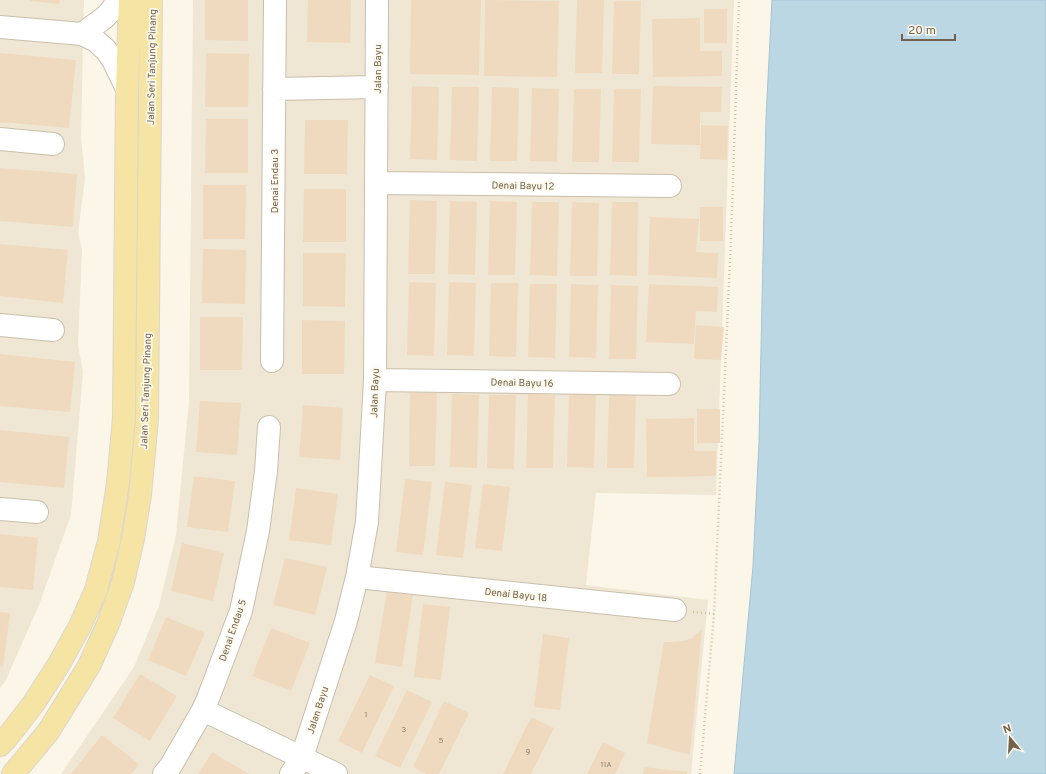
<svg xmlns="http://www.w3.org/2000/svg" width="1046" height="774" font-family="Overpass,sans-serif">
<rect width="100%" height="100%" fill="#fbf6e7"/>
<path fill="#efe7d3" d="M0 0H84L81 137 85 178 78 233 82 249 78 345 83 372 71 515 39 605 5 682 0 688Z
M193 0H734L716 495 596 493 586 585 708 600 691 774H61L134 667 159 606 176 535 189 401Z"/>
<path fill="#bcd7e4" stroke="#a3c5d5" d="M772 0H1046V774H734L753 566 759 441 766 118Z"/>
<path fill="#efdac0" d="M30 0H60L59 4 30 1Z
M205 0H248V41L205 40Z
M308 0H351L350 43 307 42Z
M411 0H481L479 75 410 74Z
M485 0 559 1 557 77 484 76Z
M577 0H604L602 73H575Z
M614 1H641L639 74H612Z
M704 9H727V43H704Z
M700 18V51H722V76L653 77 652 19Z
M0 53 76 60 69 128 0 122Z
M206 53 249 54 248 107H205Z
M412 86 439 87 437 160 410 159Z
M653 86 722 87 721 112H700V145L651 144Z
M452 87H479L477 161 450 160Z
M492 87 519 88 517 161H490Z
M532 88 559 89 557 162 530 161Z
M574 89H601L599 162H572Z
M614 89H641L639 162H612Z
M206 119H248V173H205Z
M305 120H348L347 174H304Z
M701 125 728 126 727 160 700 159Z
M0 168 77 174 73 227 0 221Z
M203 185H246L245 239H203Z
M304 189H346V242H303Z
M410 200 437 201 435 274H408Z
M450 201 477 202 475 275 448 274Z
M490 201 517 202 515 275H488Z
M532 202H559L557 276 530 275Z
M572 202 599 203 597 276H570Z
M612 202H638L637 276 610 275Z
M700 207H723V241H700Z
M650 217 699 219 696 252 718 253 717 278 648 275Z
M0 244 68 250 63 303 0 296Z
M203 249 246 250 245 304 202 303Z
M303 253H346L345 307 303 306Z
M409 282 436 283 434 356 407 355Z
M449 282 476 283 474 356 447 355Z
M491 283H518L516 357 489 356Z
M530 284H557L555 358 528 357Z
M571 284 598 285 596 358 569 357Z
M649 284 718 287 717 312 696 311 694 344 646 342Z
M611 285 638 286 636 359H609Z
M200 317H243L242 370H200Z
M302 320 345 321 344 374H302Z
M696 325 724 327 721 360 694 359Z
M0 354 75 362 70 412 0 406Z
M410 393H437L435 466H409Z
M452 394 479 395 477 468 450 467Z
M528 394 555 395 553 468H526Z
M569 394 596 395 594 468 567 467Z
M489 395H516L514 469 487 468Z
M609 395H636L634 468H607Z
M200 401 241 403 237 455 196 452Z
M303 405 343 408 340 460 299 457Z
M697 409H720V443H697Z
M694 418V451H716V476L647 477 646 419Z
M0 430 69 437 64 488 0 482Z
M194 476 235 481 228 532 187 527Z
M405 479 432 482 423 555 396 552Z
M445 482 472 485 463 558 436 555Z
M483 484 510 487 502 551 475 548Z
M296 488 338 494 331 545 289 540Z
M0 534 38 538 33 590 0 587Z
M182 543 224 553 213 601 171 591Z
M285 558 327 567 315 615 273 605Z
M387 591 413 595 402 667 375 663Z
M423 604 450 607 441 680 414 677Z
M0 612 10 613 3 667 0 666Z
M166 617 205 633 186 676 148 660Z
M271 628 310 643 291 691 252 676Z
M702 629 690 755 647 743 664 642H673L683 641 692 638Z
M543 634 569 638 560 710 534 707Z
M140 674 177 696 150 741 113 718Z
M370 675 394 686 362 753 338 741Z
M407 690 432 702 400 768 375 756Z
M444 701 469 713 439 774H426L413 767Z
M531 717 554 728 531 774H503Z
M102 735 139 764 131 774H71Z
M603 742 625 753 615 774H587Z
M212 752 249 774H198Z
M644 767 687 772V774H643Z"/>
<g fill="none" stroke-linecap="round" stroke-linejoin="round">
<g stroke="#c9beab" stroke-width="24">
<path id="minor" d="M0 27 82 34 96 41 106 50 113 60 127 89
M82 34 104 18 111 11 118 0
M274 89 377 87
M0 139 53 144
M376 183 670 186
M0 325 53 330
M272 361 275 0
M375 380 669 384
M0 509 37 512
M357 577 675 610
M203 710 336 774
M164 774 170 767 203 710 209 696 241 611 258 531 266 471 269 427
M291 774 302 757 346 621 357 577 367 522 375 380 377 0"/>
</g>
<g stroke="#dbd6d1" stroke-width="24">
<path id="major" d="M0 745 6 739 34 703 59 664 80 626 96 590 109 541 118 483 124 418 127 89 130 0
M13 774 48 732 89 666 108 624 123 582 133 539 140 495 147 419 151 0"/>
</g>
<path stroke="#d4bea3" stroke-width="2.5" stroke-dasharray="1 3" stroke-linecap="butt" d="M693 612 714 614
M700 774 714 614 731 239 739 0"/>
<use href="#minor" stroke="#fff" stroke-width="22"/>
<use href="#major" stroke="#f5e4a3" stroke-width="22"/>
</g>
<g text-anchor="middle" stroke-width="3.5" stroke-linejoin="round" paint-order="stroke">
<g font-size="8" fill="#927f6a">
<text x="366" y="717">1</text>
<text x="404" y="732">3</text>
<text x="441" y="743">5</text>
<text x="528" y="754">9</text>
<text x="606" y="767">11A</text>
</g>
<g font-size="10" fill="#73614d" stroke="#fefaed">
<text transform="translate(151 67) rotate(-89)" y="4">Jalan Seri Tanjung Pinang</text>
<text transform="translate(377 69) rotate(-90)" y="4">Jalan Bayu</text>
<text transform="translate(274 181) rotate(-90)" y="4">Denai Endau 3</text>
<text transform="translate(523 185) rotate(1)" y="4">Denai Bayu 12</text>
<text transform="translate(522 382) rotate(1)" y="4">Denai Bayu 16</text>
<text transform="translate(145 391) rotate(-88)" y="4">Jalan Seri Tanjung Pinang</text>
<text transform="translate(374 393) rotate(-88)" y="4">Jalan Bayu</text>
<text transform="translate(516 594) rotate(6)" y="4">Denai Bayu 18</text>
<text transform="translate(232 630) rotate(-71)" y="4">Denai Endau 5</text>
<text transform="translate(317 710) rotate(-72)" y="4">Jalan Bayu</text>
</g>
</g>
<g transform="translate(1010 738) rotate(342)" stroke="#fefaed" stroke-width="3" paint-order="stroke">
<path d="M0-3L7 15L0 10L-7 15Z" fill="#73614d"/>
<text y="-6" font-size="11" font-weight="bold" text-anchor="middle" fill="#73614d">N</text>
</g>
<path d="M902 34v6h53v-6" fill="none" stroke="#73614d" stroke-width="2"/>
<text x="908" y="34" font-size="12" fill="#73614d" stroke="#fefaed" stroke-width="3" paint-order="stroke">20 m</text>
</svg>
